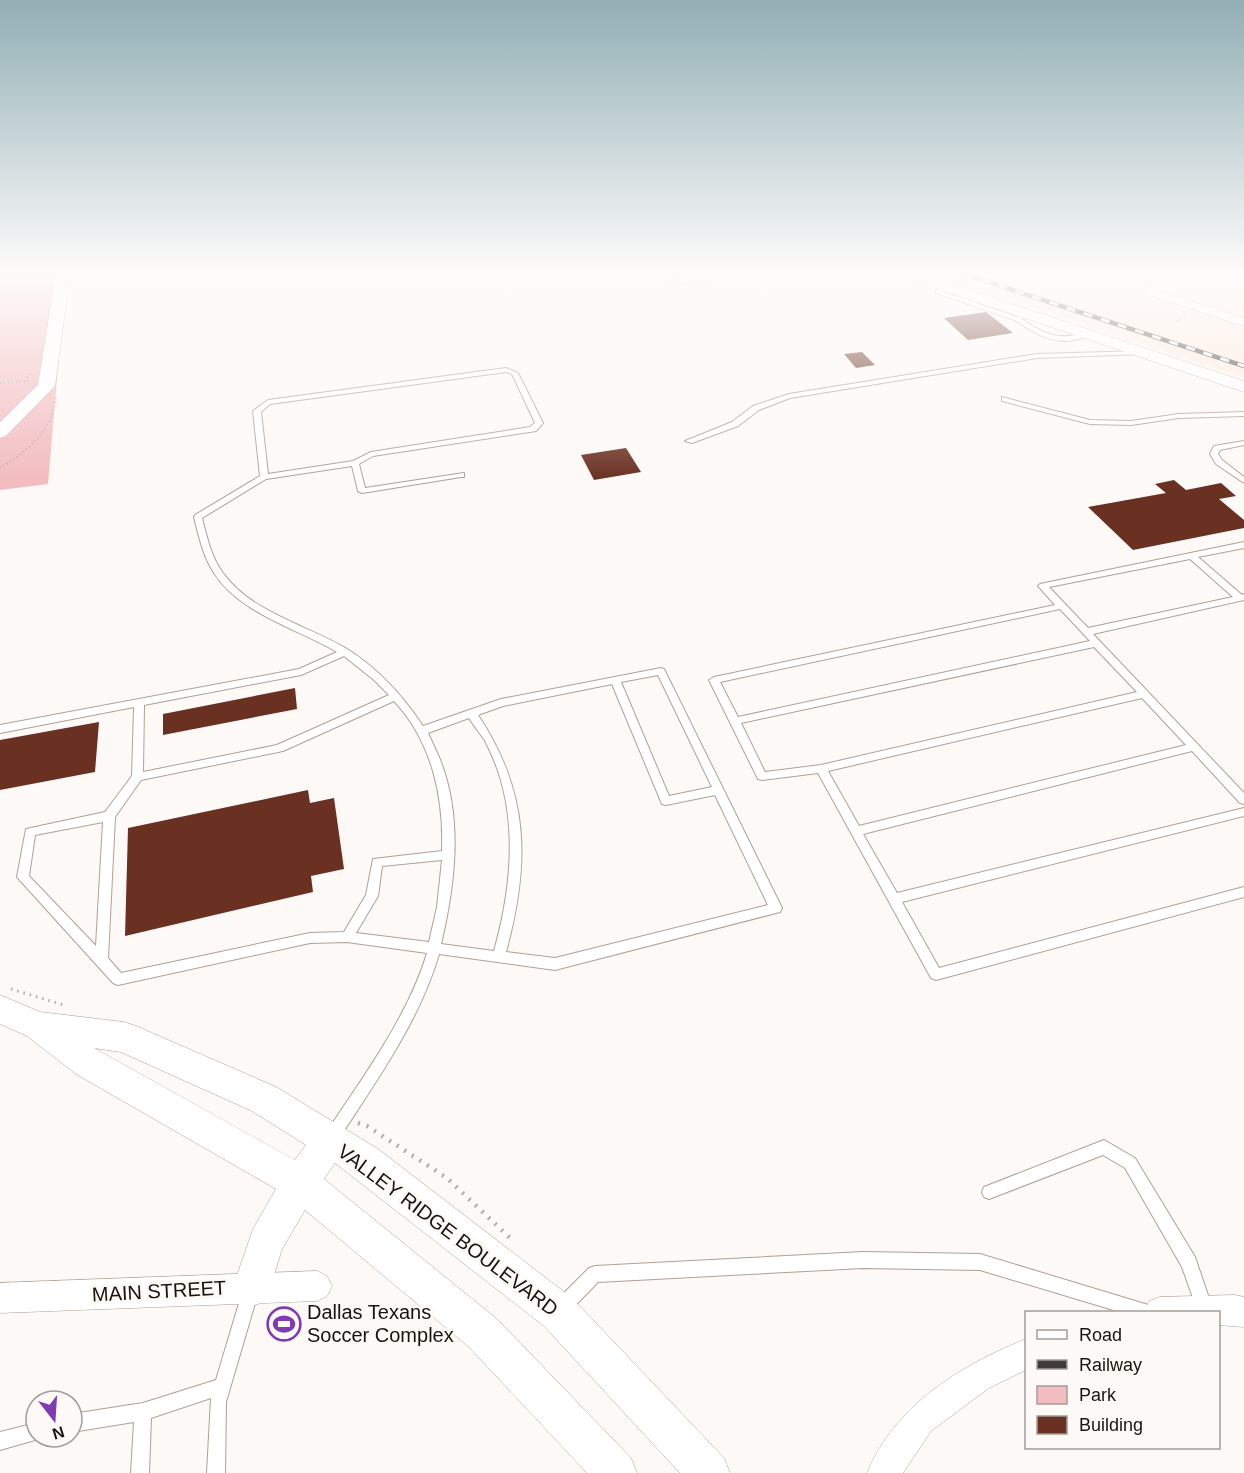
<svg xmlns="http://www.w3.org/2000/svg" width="1244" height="1473" font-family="Helvetica,sans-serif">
<rect width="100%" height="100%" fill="#fcf9f6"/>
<path fill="#fde9dc" d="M934 274H1244V378Z"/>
<path fill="#f2bcc0" d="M0 274H66L48 484 0 490Z"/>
<path fill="#6a3123" d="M986 312 1013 333 968 340 944 318Z
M862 352 875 365 856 368 844 354Z
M626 448 641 472 594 480 581 455Z
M1174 480 1186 490 1221 483 1236 496 1219 499 1244 520V528L1133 550 1088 507 1166 493 1155 484Z
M295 688 297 709 163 735V714Z
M99 722 95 772 0 790V740Z
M308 790 310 803 334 798 344 869 311 876 313 892 125 936 128 828Z"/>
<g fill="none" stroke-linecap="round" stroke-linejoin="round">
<g stroke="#b1a095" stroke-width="2">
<path id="service" d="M945 286 950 287 943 292 971 301 977 300 976 303 1017 317 1023 316 1022 319C1045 335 1059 341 1086 332L1089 334C1072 346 1049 341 1032 331 1025 327 1019 322 1012 319 986 310 961 302 936 293V291Z
M1141 351 1144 353 1143 354 1037 358 790 398 759 410 738 426 692 443 685 441 732 422 753 406 789 394 1037 354Z
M506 368 518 373 543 423 536 431 373 456 359 464 365 488 464 473V477H461L362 493 358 491 352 466 266 479 202 518C207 537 211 557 223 573 252 613 307 625 347 649 379 669 403 696 423 726L501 699 661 668 664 669 782 908 780 912 776 913 555 970 439 954C419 1023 374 1084 336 1143L331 1145 326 1143 324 1138 326 1133C362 1078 408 1017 427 953L347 942 310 943 118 985 113 983 17 877 26 829 105 812 132 776 134 707 0 733V725L299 669 337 652C298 629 239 613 214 573 203 556 199 537 194 517L195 515 260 476 253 411 268 400ZM506 372 512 374 535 423 530 427 371 452 353 461 268 474 261 412 270 404ZM344 656 374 680 389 695 277 745 143 772 144 705 301 675ZM658 675 712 787 669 796 621 682ZM612 684 662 804 666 805 715 795 768 905 555 958 506 952C530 864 530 793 478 715L503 706ZM394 701C432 741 444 798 442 851L373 859 366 895 344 932 310 933 121 973 108 958 115 817 141 780 283 751ZM469 718C474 726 480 733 485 741 520 806 513 883 494 951L441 944C455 885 463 820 441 762 437 752 432 742 428 733ZM103 822 96 946 29 876 35 835ZM442 860 437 907 429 942 356 933 378 896 382 866Z
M1002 397 1090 420 1131 421 1179 414 1244 412V416L1179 418 1131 425 1090 424 1002 401Z
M1244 441V445L1220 450 1218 454 1222 460 1244 477V483L1216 464 1210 454 1214 446Z
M1244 542V548L1198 557 1242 595 1244 594V600L1093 634 1244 793V804L1240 803 1192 751 863 834 897 893 1244 808V816L902 902 939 968 1244 887V897L936 980 931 978 818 773 762 780 758 779 709 680 714 677 1055 605 1040 588 1038 586 1040 584ZM1190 559 1233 597 1088 628 1049 587ZM1060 609 1090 641 738 717 720 682ZM1094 647 1137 692 821 765 765 772 741 723ZM1142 698 1186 745 859 826 828 771Z
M1104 1140 1135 1158 1195 1257 1212 1307 1210 1312H1198L1182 1267 1125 1168 1103 1155 989 1199 984 1197 982 1192 984 1187Z
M863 1252 980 1254 1145 1304 1151 1306 1153 1312H1120L980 1270 863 1268 598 1282 568 1313 562 1315 556 1313 554 1307 556 1301 589 1268 595 1266Z
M250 1285 256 1287 258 1293 226 1402 225 1473H207L211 1398 151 1418 149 1473H131L134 1422 72 1432V1414L143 1403 216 1380 242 1293 244 1287Z
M36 1423V1437L42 1438 0 1450V1432Z"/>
</g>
<g stroke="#b1a095" stroke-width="1">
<path id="minor" d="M708 274H737L731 277 675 285 669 282 675 279Z
M1164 274H1177L1158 291 1244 318V326L1146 294V290Z
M317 1271 327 1276 332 1286 327 1296 317 1301 0 1313V1283Z
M1235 1295 1244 1297V1327L1218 1325V1312H1145L1149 1301 1160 1297Z
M1026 1339V1370L989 1388 931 1431 903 1473H867C895 1405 961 1365 1026 1339Z"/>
</g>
<g stroke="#b1a095" stroke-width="1">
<path id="tertiary" d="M56 274H70L55 386 6 436 0 438V422L38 385Z
M901 274H922L1244 381V392L903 277Z
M0 995 40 1012 124 1022 136 1026 276 1087 378 1149 572 1298 724 1458 730 1473H680L544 1326 335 1163 324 1179 497 1319 631 1458 637 1473H587L469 1347 305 1210 282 1249 266 1301 252 1306 238 1301 233 1287 253 1229 276 1189 76 1074 27 1036 0 1024ZM94 1048 121 1052 252 1111 306 1145 295 1160Z"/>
</g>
<path stroke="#b0aca8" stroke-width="2" stroke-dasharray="1 3" stroke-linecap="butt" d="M1177 321 1186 315
M29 381H25L31 372
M0 383 25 381
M0 468C27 452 53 430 56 397"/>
<path stroke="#b0aca8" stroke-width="3" stroke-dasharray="1.5 5" stroke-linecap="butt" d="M11 989 67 1006"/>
<path stroke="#b0aca8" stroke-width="4.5" stroke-dasharray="2 7" stroke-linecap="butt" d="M358 1123 367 1126 447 1178 510 1238"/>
<use href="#service" fill="#fff" fill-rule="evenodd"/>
<use href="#minor" fill="#fff" fill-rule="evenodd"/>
<use href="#tertiary" fill="#fff" fill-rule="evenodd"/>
<g stroke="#423c38" stroke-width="4.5">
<path id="rail" d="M964 274 1244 366"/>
</g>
<use href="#rail" stroke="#fcf9f6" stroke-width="3" stroke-dasharray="9" stroke-linecap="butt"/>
</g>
<linearGradient id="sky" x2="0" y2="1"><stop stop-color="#91aeb4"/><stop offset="0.57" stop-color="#fefcfb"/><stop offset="1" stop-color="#fefcfb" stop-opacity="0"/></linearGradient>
<rect width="1244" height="480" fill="url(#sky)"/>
<defs>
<g id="stadium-ring" transform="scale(1.725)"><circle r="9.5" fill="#fcf9f6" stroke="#7e3cb0" stroke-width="1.5"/><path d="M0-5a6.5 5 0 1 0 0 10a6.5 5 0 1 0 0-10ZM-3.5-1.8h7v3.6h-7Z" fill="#7e3cb0"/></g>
</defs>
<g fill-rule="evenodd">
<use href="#stadium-ring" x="284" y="1324"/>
</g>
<g text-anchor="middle" stroke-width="6" stroke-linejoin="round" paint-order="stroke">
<g font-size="20" fill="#1a140f" stroke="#fcf9f6">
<text transform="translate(448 1230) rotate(37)" y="7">VALLEY RIDGE BOULEVARD</text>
<text transform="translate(159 1291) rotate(-3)" y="7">MAIN STREET</text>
</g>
<g font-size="20" fill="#1a140f" stroke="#fcf9f6" text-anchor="start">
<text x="307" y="1319">Dallas Texans<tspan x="307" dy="23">Soccer Complex</tspan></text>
</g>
</g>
<rect x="1025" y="1311" width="195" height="138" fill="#fcf9f6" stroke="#a29d9a" stroke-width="1.5"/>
<rect x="1037" y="1330" width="30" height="9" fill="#ffffff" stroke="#a29d9a" stroke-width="1.5"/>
<text x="1079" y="1341" font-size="18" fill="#1a140f">Road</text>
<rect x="1037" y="1360" width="30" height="9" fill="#423c38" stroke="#a29d9a" stroke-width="1.5"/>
<text x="1079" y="1371" font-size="18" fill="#1a140f">Railway</text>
<rect x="1037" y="1386" width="30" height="18" fill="#f2bcc0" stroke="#a29d9a" stroke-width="1.5"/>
<text x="1079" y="1401" font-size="18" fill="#1a140f">Park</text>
<rect x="1037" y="1416" width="30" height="18" fill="#6a3123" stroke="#a29d9a" stroke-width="1.5"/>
<text x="1079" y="1431" font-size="18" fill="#1a140f">Building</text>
<g transform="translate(54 1419) rotate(163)"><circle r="28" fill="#fcf9f6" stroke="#a29d9a" stroke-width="1.5"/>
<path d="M0-4.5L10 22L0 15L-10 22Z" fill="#7e3cb0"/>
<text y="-9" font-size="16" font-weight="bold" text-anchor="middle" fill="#1a140f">N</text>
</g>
</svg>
